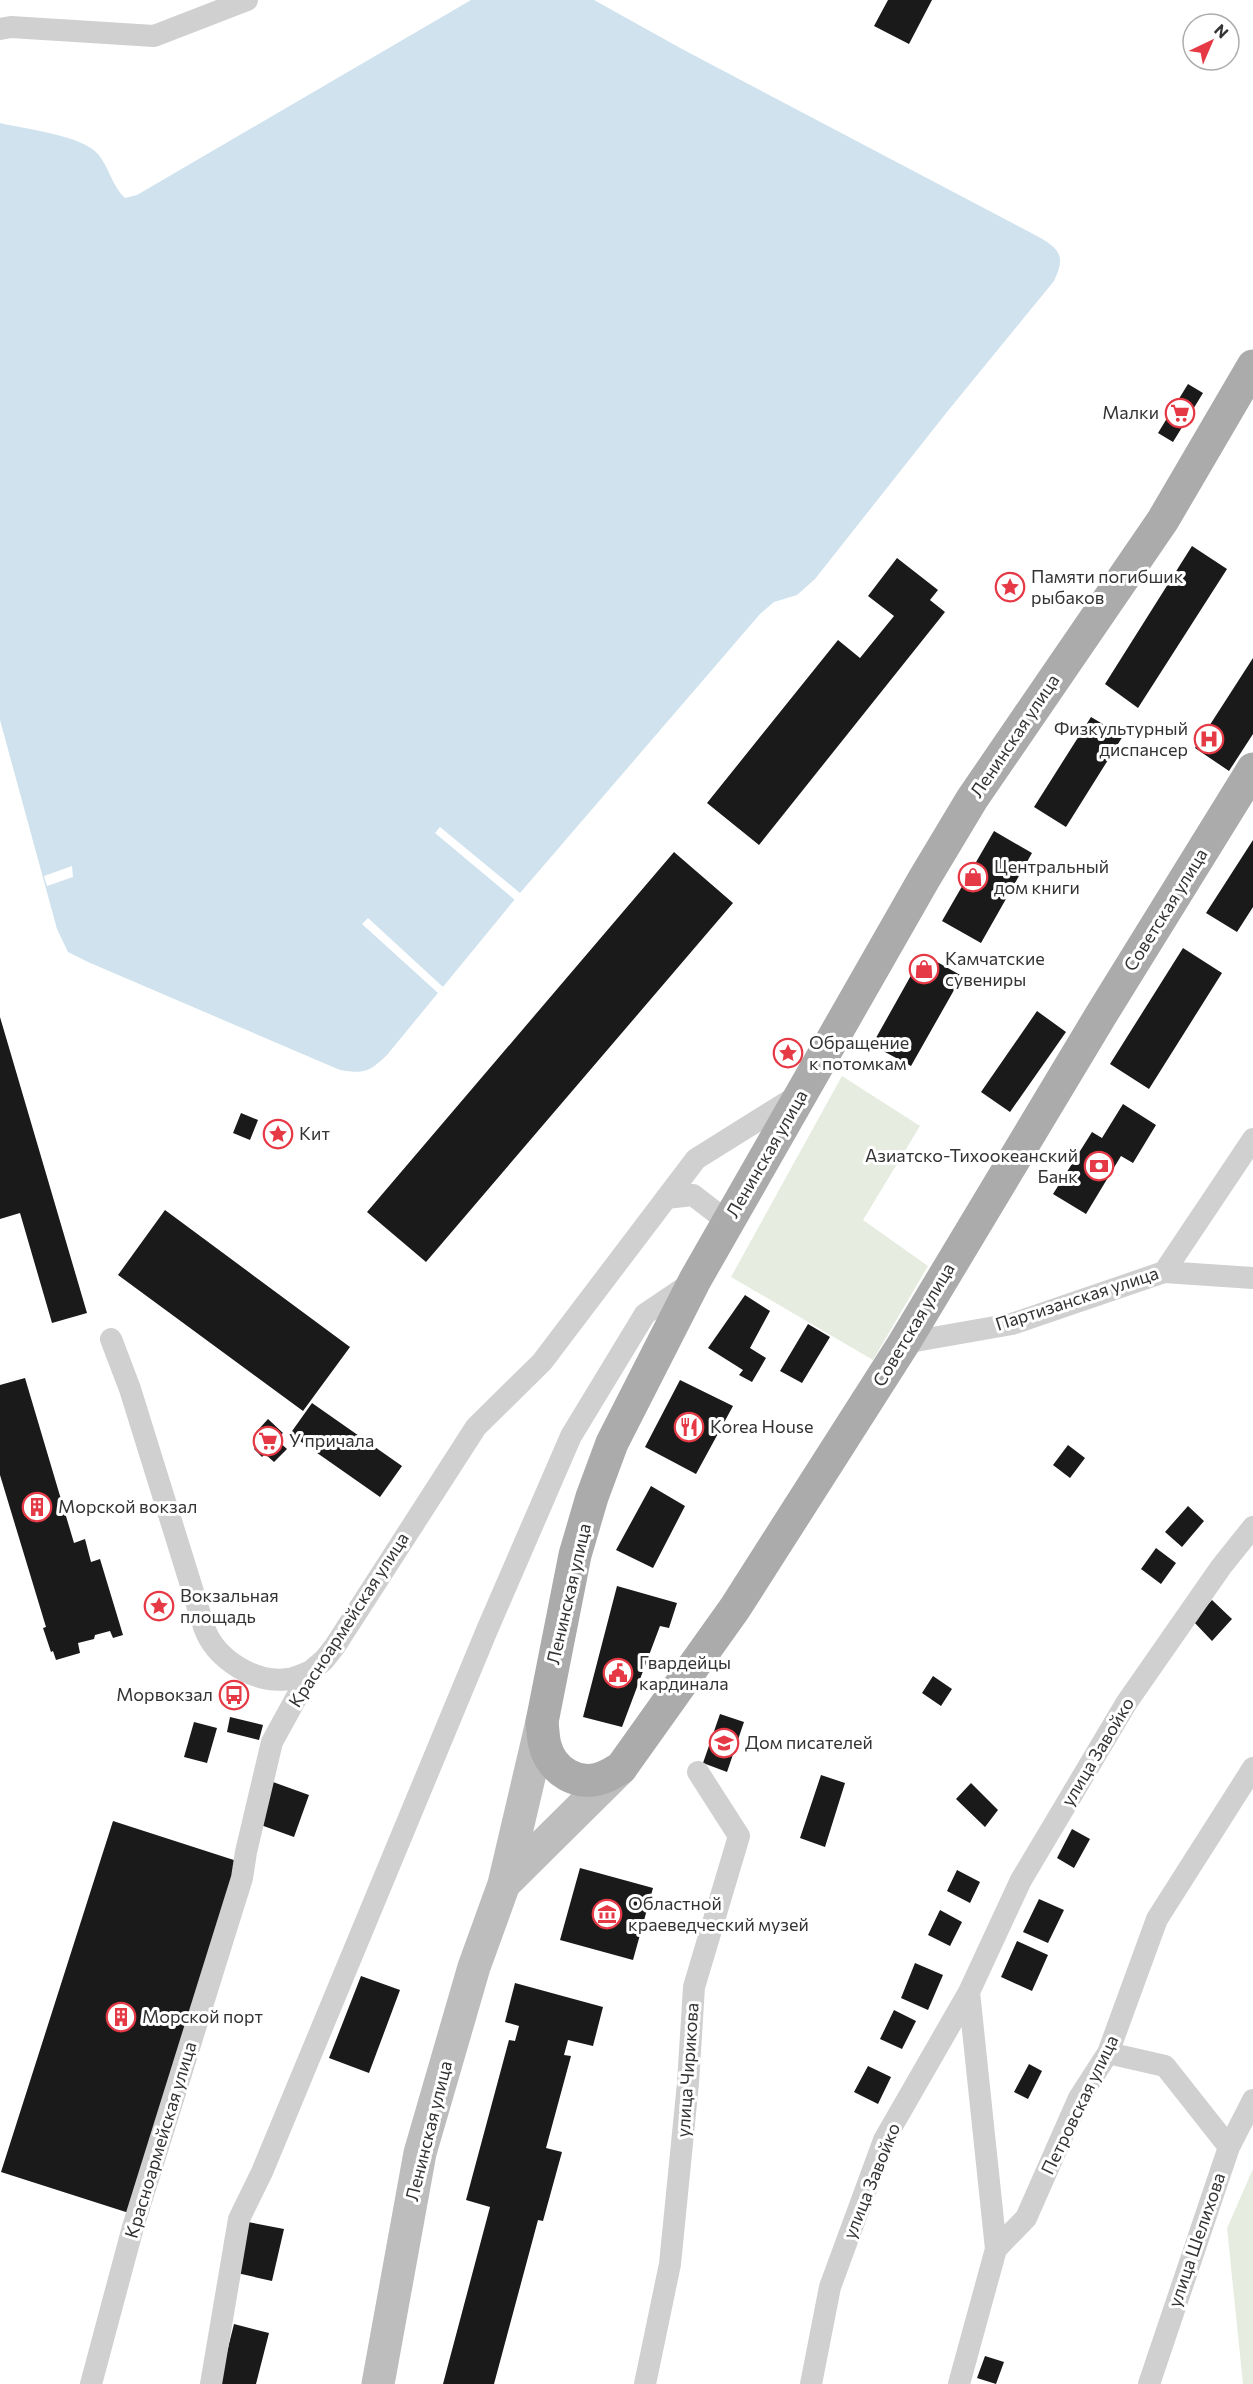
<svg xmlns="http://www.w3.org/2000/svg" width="1253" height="2384" font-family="Commissioner,sans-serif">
<rect width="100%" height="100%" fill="#fff"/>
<path fill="#e6ecdf" d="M842 1076 920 1126 863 1220 928 1266 873 1360 731 1277Z
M1253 2169V2384H1243L1227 2228Z"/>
<path fill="#cfe2ee" d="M471 0H594L682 49 1037 236C1060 249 1066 256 1054 281L947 412 815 579 797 595 774 602 760 614 520 893 387 1055C369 1072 365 1074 340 1070L88 962 68 952 57 929 0 720V123C25 129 81 135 98 154 109 167 112 186 125 198L137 195Z"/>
<path fill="#fff" d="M440 827 520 893 515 900 435 833Z
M72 866 73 877 47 886 44 876Z
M368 918 443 987 438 993 362 924Z"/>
<path fill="#1a1a1a" d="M888 0H932L909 44 874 26Z
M1188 384 1203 393 1173 442 1158 433Z
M1192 546 1227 569 1138 708 1105 684Z
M897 558 938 590 930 600 945 612 759 845 707 803 838 640 860 658 894 616 868 596Z
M1253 658V734L1229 771 1195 748Z
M1091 717 1123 736 1066 827 1034 807Z
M994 831 1032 853 981 943 942 921Z
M1253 840V907L1237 932 1206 913Z
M674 852 733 903 426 1262 367 1212Z
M1183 948 1222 973 1149 1089 1110 1064Z
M923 954 962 976 911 1066 872 1045Z
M1037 1011 1066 1032 1010 1112 981 1092Z
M0 1017 87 1313 52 1323 20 1213 0 1219Z
M1123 1104 1156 1125 1133 1163 1121 1156 1086 1214 1053 1194 1092 1132 1102 1138Z
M241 1113 258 1120 250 1140 233 1133Z
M165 1210 350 1347 303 1411 118 1275Z
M745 1295 770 1311 750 1348 766 1358 752 1382 739 1375 743 1370 708 1348Z
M808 1324 830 1337 802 1383 780 1371Z
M25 1378 74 1543 85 1539 91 1562 100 1559 123 1635 113 1638 110 1631 95 1635 94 1639 78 1643 80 1653 56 1660 53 1651 51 1652 43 1628 46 1627 0 1475V1385Z
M680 1380 733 1406 696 1474 645 1447Z
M312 1403 402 1466 380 1497 290 1434Z
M268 1419 283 1433 276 1439 287 1449 274 1462 265 1454 262 1457 254 1449 258 1445 256 1443 263 1435 258 1430Z
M1068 1445 1085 1458 1070 1478 1053 1465Z
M651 1486 685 1506 653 1568 616 1550Z
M1188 1506 1204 1521 1182 1547 1165 1532Z
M1156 1548 1176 1563 1161 1584 1141 1569Z
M617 1586 677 1603 669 1628 660 1626 622 1727 583 1717Z
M1212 1600 1232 1619 1212 1641 1193 1621Z
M933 1676 952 1689 941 1706 922 1693Z
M720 1714 744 1722 727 1772 703 1763Z
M230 1717 263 1725 259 1740 227 1732Z
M194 1722 217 1728 207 1763 184 1757Z
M821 1775 845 1783 825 1847 800 1838Z
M273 1782 309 1795 294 1837 258 1824Z
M971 1783 998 1810 985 1827 956 1799Z
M113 1821 240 1862 129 2213 1 2172Z
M1072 1829 1090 1839 1074 1868 1057 1858Z
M580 1868 653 1888 633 1960 560 1940Z
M957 1870 980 1882 970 1903 947 1891Z
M1039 1899 1064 1910 1048 1943 1023 1932Z
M940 1910 962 1922 950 1946 928 1935Z
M1017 1941 1048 1955 1032 1991 1001 1977Z
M915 1963 943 1975 928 2010 901 1998Z
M361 1976 400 1990 369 2073 329 2058Z
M515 1983 603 2007 593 2046 568 2040 564 2055 571 2056 546 2148 562 2152 543 2221 538 2220 494 2384H443L490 2207 466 2200 509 2040 515 2041 519 2026 505 2022Z
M894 2010 916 2021 902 2049 880 2039Z
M1029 2064 1042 2071 1028 2099 1014 2092Z
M868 2066 891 2077 878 2104 854 2092Z
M248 2222 284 2229 272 2281 237 2273Z
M234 2324 269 2333 256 2384H219Z
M985 2356 1004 2362 996 2384 977 2378Z"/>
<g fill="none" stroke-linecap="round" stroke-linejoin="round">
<path stroke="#d0d0d0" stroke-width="22" d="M0 29 11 27 154 36 247 0
M666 1198 693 1195 728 1222
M1164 1272 1253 1278
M111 1339 130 1389 204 1627C215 1659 255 1684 288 1679 296 1678 303 1674 311 1671
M904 1343 1012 1324 1164 1272 1253 1139
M1108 2053 1165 2066 1229 2147
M996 2249 969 1992 1021 1880 1127 1702 1221 1567 1253 1527
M91 2384 133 2227 242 1878 246 1852 272 1742 311 1671 324 1660 335 1646 476 1427 542 1362 696 1159 797 1096
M211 2384 239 2219 262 2172 487 1630 571 1436 645 1314 691 1283
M645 2384 670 2264 688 2083 694 1987 739 1836 698 1772
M811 2384 830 2287 884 2140 969 1992
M959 2384 996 2249 1026 2218 1079 2098 1108 2053 1157 1919 1253 1768
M1149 2384 1229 2147 1253 2100"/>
<path stroke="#bdbdbd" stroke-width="33" d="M504 1884 621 1768
M378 2384 420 2153 474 1967 504 1884 542 1722"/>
<path stroke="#ababab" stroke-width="33" d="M1253 366 1163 520 972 799 924 879 695 1280 612 1443 592 1497 575 1555 542 1722C543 1729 543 1738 545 1745 551 1771 579 1788 604 1777 610 1775 615 1771 621 1768L735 1608 904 1343 1101 1015 1253 769"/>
</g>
<defs>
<g id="supermarket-ring" transform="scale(1.5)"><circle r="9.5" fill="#fff" stroke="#e63946" stroke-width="1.5"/><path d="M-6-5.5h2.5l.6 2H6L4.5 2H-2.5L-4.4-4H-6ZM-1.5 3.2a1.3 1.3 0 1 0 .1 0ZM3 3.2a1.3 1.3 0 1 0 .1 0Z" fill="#e63946"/></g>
<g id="sight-ring" transform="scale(1.5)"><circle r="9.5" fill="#fff" stroke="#e63946" stroke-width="1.5"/><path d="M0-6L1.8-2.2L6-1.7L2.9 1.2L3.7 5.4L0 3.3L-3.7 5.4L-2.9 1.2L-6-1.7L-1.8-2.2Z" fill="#e63946"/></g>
<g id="hospital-ring" transform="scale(1.5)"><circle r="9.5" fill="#fff" stroke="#e63946" stroke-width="1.5"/><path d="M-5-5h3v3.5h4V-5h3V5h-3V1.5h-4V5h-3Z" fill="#e63946"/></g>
<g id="shop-ring" transform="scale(1.5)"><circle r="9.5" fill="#fff" stroke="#e63946" stroke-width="1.5"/><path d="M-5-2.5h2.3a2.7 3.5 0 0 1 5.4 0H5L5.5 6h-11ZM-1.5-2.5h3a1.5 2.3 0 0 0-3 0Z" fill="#e63946"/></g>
<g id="bank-ring" transform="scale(1.5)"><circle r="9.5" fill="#fff" stroke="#e63946" stroke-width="1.5"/><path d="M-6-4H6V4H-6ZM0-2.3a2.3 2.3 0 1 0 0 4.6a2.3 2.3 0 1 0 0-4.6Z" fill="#e63946"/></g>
<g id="restaurant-ring" transform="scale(1.5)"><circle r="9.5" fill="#fff" stroke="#e63946" stroke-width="1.5"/><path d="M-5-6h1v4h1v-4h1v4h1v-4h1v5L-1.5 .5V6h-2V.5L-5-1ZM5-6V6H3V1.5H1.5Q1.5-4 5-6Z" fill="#e63946"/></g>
<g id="building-ring" transform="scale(1.5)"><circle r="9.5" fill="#fff" stroke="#e63946" stroke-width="1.5"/><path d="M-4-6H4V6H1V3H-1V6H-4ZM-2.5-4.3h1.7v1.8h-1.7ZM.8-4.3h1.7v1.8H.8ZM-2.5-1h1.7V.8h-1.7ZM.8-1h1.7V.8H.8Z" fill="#e63946"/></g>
<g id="civic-ring" transform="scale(1.5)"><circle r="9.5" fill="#fff" stroke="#e63946" stroke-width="1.5"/><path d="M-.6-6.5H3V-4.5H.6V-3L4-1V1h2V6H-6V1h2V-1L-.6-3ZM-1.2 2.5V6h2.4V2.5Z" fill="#e63946"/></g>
<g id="bus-ring" transform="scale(1.5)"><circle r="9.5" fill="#fff" stroke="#e63946" stroke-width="1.5"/><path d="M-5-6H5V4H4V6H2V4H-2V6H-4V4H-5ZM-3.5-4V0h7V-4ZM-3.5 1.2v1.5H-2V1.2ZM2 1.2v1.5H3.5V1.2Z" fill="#e63946"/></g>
<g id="school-ring" transform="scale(1.5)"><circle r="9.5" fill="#fff" stroke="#e63946" stroke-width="1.5"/><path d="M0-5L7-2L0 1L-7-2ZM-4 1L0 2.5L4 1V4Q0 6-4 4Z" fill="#e63946"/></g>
<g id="museum-ring" transform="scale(1.5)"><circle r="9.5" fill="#fff" stroke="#e63946" stroke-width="1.5"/><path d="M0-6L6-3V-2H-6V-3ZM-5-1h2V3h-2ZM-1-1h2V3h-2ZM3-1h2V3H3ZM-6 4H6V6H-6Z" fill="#e63946"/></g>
</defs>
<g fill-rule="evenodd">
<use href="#supermarket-ring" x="1180" y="413"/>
<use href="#sight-ring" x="1010" y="587"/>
<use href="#hospital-ring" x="1209" y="739"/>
<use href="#shop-ring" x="973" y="877"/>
<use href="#shop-ring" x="924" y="969"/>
<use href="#sight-ring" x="788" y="1053"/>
<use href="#sight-ring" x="278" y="1134"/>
<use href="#bank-ring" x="1099" y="1166"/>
<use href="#restaurant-ring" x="689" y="1427"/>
<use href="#supermarket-ring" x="268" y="1441"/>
<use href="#building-ring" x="37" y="1507"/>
<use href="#sight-ring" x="159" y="1606"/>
<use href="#civic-ring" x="618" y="1673"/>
<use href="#bus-ring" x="234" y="1695"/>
<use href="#school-ring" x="724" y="1743"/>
<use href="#museum-ring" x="607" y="1914"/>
<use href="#building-ring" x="121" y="2017"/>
</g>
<g text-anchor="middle" stroke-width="6" stroke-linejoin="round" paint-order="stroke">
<g font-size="18" fill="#333" stroke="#fff" text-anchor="start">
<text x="1159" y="419" text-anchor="end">Малки</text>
<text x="1031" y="583">Памяти погибшик<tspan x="1031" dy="21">рыбаков</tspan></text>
<text x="1188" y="735" text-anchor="end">Физкультурный<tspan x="1188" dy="21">диспансер</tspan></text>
<text x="994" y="873">Центральный<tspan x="994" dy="21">дом книги</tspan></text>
<text x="945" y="965">Камчатские<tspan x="945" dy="21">сувениры</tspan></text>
<text x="809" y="1049">Обращение<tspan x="809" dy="21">к потомкам</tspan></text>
<text x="299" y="1140">Кит</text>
<text x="1078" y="1162" text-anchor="end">Азиатско-Тихоокеанский<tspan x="1078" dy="21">Банк</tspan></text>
<text x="710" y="1433">Korea House</text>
<text x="289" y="1447">У причала</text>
<text x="58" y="1513">Морской вокзал</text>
<text x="180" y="1602">Вокзальная<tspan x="180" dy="21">площадь</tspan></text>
<text x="639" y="1669">Гвардейцы<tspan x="639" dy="21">кардинала</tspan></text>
<text x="213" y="1701" text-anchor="end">Морвокзал</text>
<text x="745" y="1749">Дом писателей</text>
<text x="628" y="1910">Областной<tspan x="628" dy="21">краеведческий музей</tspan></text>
<text x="142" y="2023">Морской порт</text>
</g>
<g font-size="18" fill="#333" stroke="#fff">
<text transform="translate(1015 736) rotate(-56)" y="6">Ленинская улица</text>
<text transform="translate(1166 910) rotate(-58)" y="6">Советская улица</text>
<text transform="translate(767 1154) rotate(-60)" y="6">Ленинская улица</text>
<text transform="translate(1077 1299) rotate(-18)" y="6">Партизанская улица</text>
<text transform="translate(914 1325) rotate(-59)" y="6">Советская улица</text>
<text transform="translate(569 1594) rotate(-77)" y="6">Ленинская улица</text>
<text transform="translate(349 1620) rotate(-57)" y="6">Красноармейская улица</text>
<text transform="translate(1098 1752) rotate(-59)" y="6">улица Завойко</text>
<text transform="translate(688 2070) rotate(-86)" y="6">улица Чирикова</text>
<text transform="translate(1080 2105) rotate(-64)" y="6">Петровская улица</text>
<text transform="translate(429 2131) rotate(-76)" y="6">Ленинская улица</text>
<text transform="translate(161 2140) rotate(-73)" y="6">Красноармейская улица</text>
<text transform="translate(872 2181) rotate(-68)" y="6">улица Завойко</text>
<text transform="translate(1197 2240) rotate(-71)" y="6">улица Шелихова</text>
</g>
</g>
<g transform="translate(1211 42) rotate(44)"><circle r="28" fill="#ffffff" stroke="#adadad" stroke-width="1.5"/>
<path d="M0-4.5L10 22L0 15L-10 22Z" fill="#e63946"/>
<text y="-9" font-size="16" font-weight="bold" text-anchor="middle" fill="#333333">N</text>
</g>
</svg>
